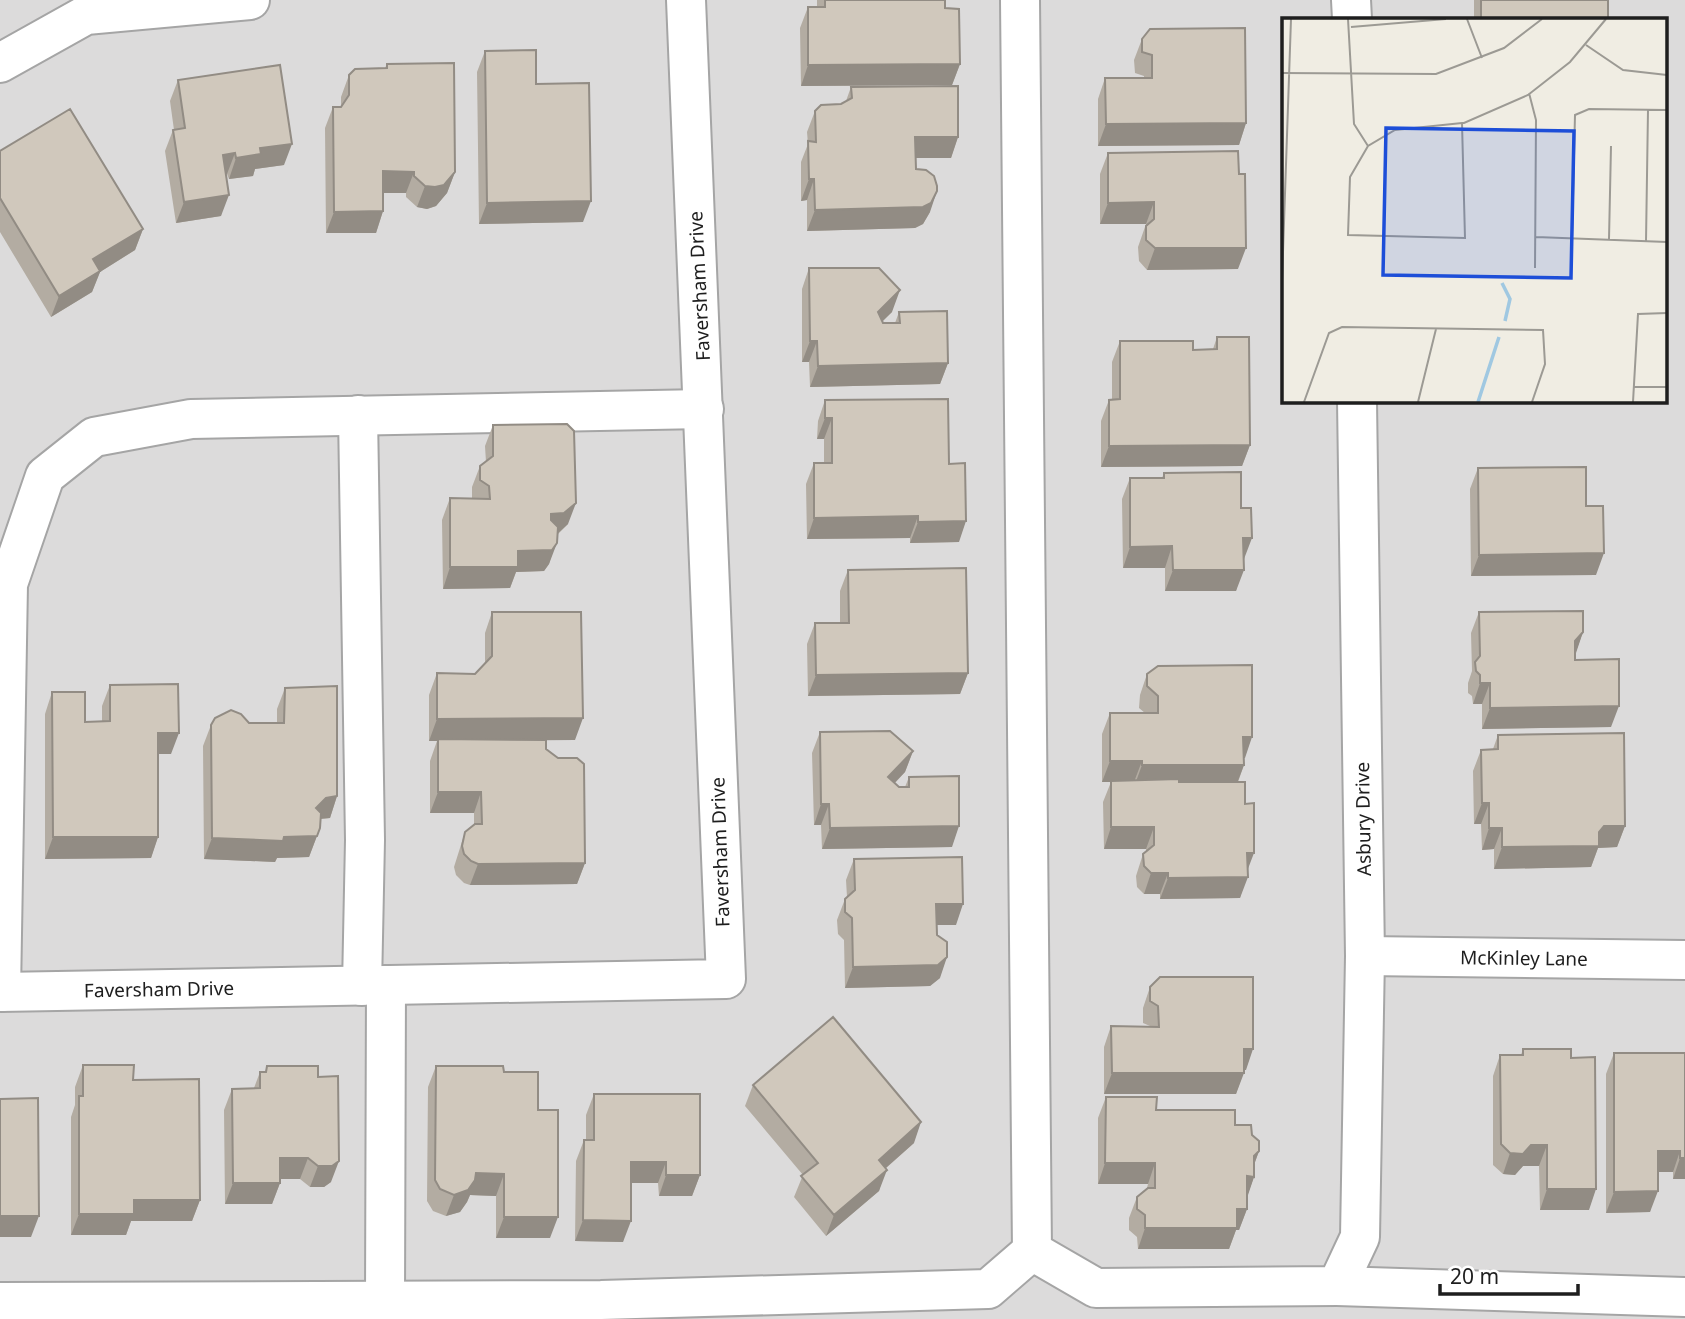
<svg xmlns="http://www.w3.org/2000/svg" width="1685" height="1319" font-family="'Noto Sans',sans-serif">
<rect width="100%" height="100%" fill="#f0ede3"/>
<path fill="#dcdbdb" fill-rule="evenodd" d="M0 0H1685V1319H0ZM1284 19H1666V401H1284Z"/>
<g fill="none" stroke-linecap="round" stroke-linejoin="round">
<g stroke="#a5a5a5" stroke-width="42">
<g id="minor">
<path d="M1020 0 1032 1251 1096 1288 1337 1286 1360 1237 1365 956 1357 401"/>
<path d="M1351 0 1352 19"/>
<path d="M0 63 86 15 250 0"/>
<path d="M358 415 365 840 362 986"/>
<path id="s1" d="M1365 956 1685 960"/>
<path id="s2" d="M0 992 726 979 686 0"/>
<path d="M1 992 8 584 45 476 94 437 191 419 704 409"/>
<path d="M1337 1286 1685 1297"/>
<path d="M385 1300 386 985"/>
<path d="M0 1302 601 1300 988 1289 1032 1251"/>
</g>
</g>
<use href="#minor" stroke="#fff" stroke-width="38"/>
</g>
<path fill="#b3aca2" d="M817 0H945V8L960 64 952 85 801 86 800 28 808 7H817Z
M1474 0H1608V19H1474Z
M1142 39 1246 123 1239 145 1098 146V99L1105 78H1144V76L1135 73 1134 60Z
M485 51 536 84 583 222 479 224 477 72Z
M387 64 455 172 447 193 436 206 427 209 417 207 406 197V193H383V211L376 233H326L325 128 333 107H341V97L349 75 385 68Z
M178 80 284 165 255 169 253 176 229 179 227 174H226L221 216 176 223 165 151 173 130H174L170 101Z
M851 87 958 137 951 158H915L916 169 930 212 923 224 915 228 807 231V200L801 201V162L808 144 807 132 815 111 841 104 846 101Z
M0 151 143 229 135 250 100 272 92 292 51 317 0 232Z
M1108 153 1238 269 1147 270 1139 261 1138 247 1146 224H1100V174Z
M809 268 892 312 883 321V323H895L899 312 948 363 940 384 810 387 809 362H802V289Z
M1217 337 1250 445 1242 466 1101 467V421L1109 400 1112 399V362L1120 341 1193 350 1213 349Z
M825 400 949 464 959 542 910 543V538L807 539 806 484 814 463H824V439H817L818 421Z
M493 425 568 524 558 534 549 564 544 571 516 572 510 588 443 589 442 520 450 498H472V487L480 466 486 462 485 446Z
M1478 468 1586 506 1596 575 1471 576 1470 489Z
M1164 473 1241 508 1244 559 1236 591H1165V568H1123L1122 499 1130 478H1162Z
M848 570 968 673 960 694 808 696 807 644 815 623H840V591Z
M492 612 575 740H546V749L585 863 577 884 470 885 464 883 456 875 454 867 465 832 474 825V813H430V761L437 741H429V695L437 673 475 674 485 664V633Z
M1479 612 1583 632 1575 654V660L1611 727 1482 729V704H1473L1472 696 1468 693V683L1472 671 1471 633Z
M1147 674 1245 758H1244V765L1238 782 1245 804 1248 870 1240 898 1160 899V894H1144L1137 887 1136 876 1143 854 1146 852V849H1104L1103 802 1111 782H1102V734L1110 713H1145L1139 708 1140 695Z
M110 685 171 754H158V837L151 858 45 859V714L52 692 85 722 102 721V706Z
M285 688 337 796 330 818 321 819 320 828 309 857 277 858 275 862 204 859 203 746 211 725 249 723H277V709Z
M820 732 913 751 905 772 895 783 899 787H905L909 777 952 847 822 849 821 825H814L812 753Z
M1498 735 1625 826 1617 847 1598 848 1591 867 1494 869V849L1482 850 1481 824H1474L1473 771 1481 750 1493 749Z
M854 859 956 925H937L940 978 930 986 845 988 844 940 838 934 837 920 845 899 847 897 846 880Z
M1150 987 1246 1070H1244L1236 1094H1104V1047L1111 1026H1150L1143 1023V1008Z
M1523 1049 1571 1058 1589 1210H1540L1539 1166H1523L1515 1175 1503 1174 1493 1165V1076L1500 1055H1521Z
M1614 1053H1685V1179H1673V1172H1658L1650 1212 1606 1213V1074Z
M83 1065 133 1080 200 1200 192 1221H131L126 1235H71V1117L75 1105V1087Z
M267 1066 318 1077 331 1182 324 1187H310L300 1179H280V1183L272 1204H225L224 1110 232 1089 254 1088 260 1072H265Z
M436 1066 504 1072 538 1110 550 1238H496V1196L470 1195 467 1202 460 1212 446 1216 433 1211 427 1201 428 1087Z
M753 1085 914 1143 885 1169 879 1191 826 1236 794 1197 803 1175 745 1106Z
M594 1094 700 1175 692 1196H659L658 1183H631L623 1242 575 1241 576 1161 584 1140H586V1115Z
M1106 1097 1156 1110 1235 1125 1252 1135 1259 1151 1254 1165V1177L1247 1196V1209L1239 1230H1236L1229 1249H1138L1137 1237 1129 1230V1218L1137 1197 1147 1188 1148 1184H1098V1118Z"/>
<path fill="#928c84" d="M960 64 952 85 801 86 808 65Z
M1246 123 1239 145 1098 146 1106 124Z
M915 137H958L951 158H907Z
M292 144 284 165 255 169 253 176 229 179 236 158 260 148Z
M235 153 227 174 215 176 223 155Z
M383 171 414 172 406 193H375Z
M455 172 447 193 436 206 427 209 417 207 425 186Z
M809 179H814L807 200 801 201Z
M937 191 930 212 923 224 915 228 807 231 815 210Z
M229 195 221 216 176 223 184 202Z
M591 201 583 222 479 224 487 203Z
M1154 202 1146 224H1100L1108 203Z
M383 211 376 233H326L334 212Z
M143 229 135 250 100 272 92 292 51 317 59 296 93 259Z
M1155 248H1246L1238 269 1147 270Z
M900 290 892 312 870 333 878 312Z
M810 341H817L809 362H802Z
M948 363 940 384 810 387 818 366Z
M825 418H832L824 439H817Z
M1250 445 1242 466 1101 467 1109 446Z
M576 503 568 524 557 534 543 535 551 514Z
M918 516 910 538 807 539 814 518Z
M966 521 959 542 910 543 918 522Z
M1243 538H1252L1244 559Z
M557 543 549 564 544 571 516 572 510 588 443 589 450 567Z
M1172 546 1165 568H1123L1130 547Z
M1604 553 1596 575 1471 576 1479 555Z
M1173 570H1244L1236 591H1165Z
M1583 632 1576 653 1567 663 1575 641Z
M968 673 960 694 808 696 816 675Z
M1480 683H1490L1482 704H1473Z
M1619 706 1611 727 1482 729 1490 708Z
M583 718 575 740 429 741 437 719Z
M158 733H179L171 754H150Z
M1243 737H1252L1245 758H1236Z
M913 751 905 772 880 798 888 777Z
M1110 761H1142L1134 782H1102Z
M1142 765H1244L1236 786 1134 787Z
M438 792H481L474 813H430Z
M337 796 330 818 318 819 316 808 326 798Z
M1482 803H1489L1481 824H1474Z
M821 804H829L821 825H814Z
M959 826 952 847 822 849 830 828Z
M1604 826H1625L1617 847 1598 848 1591 867 1494 869 1502 847 1599 832Z
M1111 827H1154L1146 849H1104Z
M320 828 309 857 277 858 275 862 204 859 212 838Z
M1489 828H1502L1494 849 1482 850Z
M53 837H158L151 858 45 859Z
M1247 853H1254L1246 874Z
M585 863 577 884 470 885 478 864Z
M1151 873H1168L1160 894H1144Z
M1248 877 1240 898 1160 899 1168 878Z
M936 904H963L956 925H928Z
M947 957 940 978 930 986 845 988 853 967Z
M1244 1049H1253L1246 1070H1236Z
M1112 1073H1244L1236 1094H1104Z
M921 1122 914 1143 871 1181 879 1160Z
M1531 1145H1547L1539 1166H1523L1515 1175 1503 1174 1510 1153Z
M1259 1151 1251 1173 1254 1177 1247 1198 1239 1197 1254 1156Z
M1658 1151H1680L1673 1172H1651Z
M280 1158H308L300 1179H272Z
M1680 1158H1685V1179H1673Z
M339 1161 331 1182 324 1187H310L318 1166Z
M631 1162H666L658 1183H623Z
M1105 1163H1155L1148 1184H1098Z
M887 1170 879 1191 826 1236 834 1215Z
M476 1173 504 1174 496 1196 470 1195 467 1202 460 1212 446 1216 454 1195Z
M666 1175H700L692 1196H659Z
M233 1183H280L272 1204H225Z
M1547 1189H1596L1589 1210H1540Z
M1658 1191 1650 1212 1606 1213 1614 1192Z
M134 1200H200L192 1221H131L126 1235H71L79 1214Z
M1237 1209H1247L1239 1230H1236L1229 1249H1138L1145 1228Z
M0 1216H39L31 1237H0Z
M504 1217H558L550 1238H496Z
M583 1220 631 1221 623 1242 575 1241Z"/>
<path fill="#d0c8bc" stroke="#928c84" stroke-width="2" d="M825 0H945V8L959 9 960 64 808 65V7H825Z
M1481 0H1608V19H1481Z
M1245 28 1246 123 1106 124 1105 78H1152V55L1142 52V39L1150 29Z
M536 50V84L589 83 591 201 487 203 485 51Z
M454 63 455 172 444 185 435 187 425 186 414 176V172L383 171V211L334 212 333 107H341L349 95V75L355 69 387 68V64Z
M280 65 292 144 260 148 261 154 236 158 235 153 223 155 229 195 184 202 173 130 185 128 178 80Z
M958 86V137H915L916 169 926 170 934 176 937 186V191L931 203 923 207 815 210 814 179H809L808 141 816 142 815 111 821 105 841 104 852 98 851 87Z
M70 109 143 229 93 259 100 271 59 296 0 198V151Z
M1238 151 1239 174H1245L1246 248H1155L1146 240V226L1154 219V202L1108 203V153Z
M809 268H879L900 290 878 312 883 323H900L899 312 947 311 948 363 818 366 817 341H810Z
M1217 337H1249L1250 445 1109 446V400L1120 399V341H1193V350L1217 349Z
M948 399 949 464 965 463 966 521 918 522V516L814 518V463H832V418H825V400Z
M567 424 574 431 576 503 564 513 551 514V520L558 527 557 543 552 550 518 551V567H450V498L490 499 489 486 480 480V466L493 456V425Z
M1586 467V506H1603L1604 553 1479 555 1478 468Z
M1241 472V508H1251L1252 538H1243L1244 570H1173L1172 546 1130 547V478H1164V473Z
M966 568 968 673 816 675 815 623H849L848 570Z
M1583 611V632L1575 641V660L1619 659V706L1490 708V683H1480V675L1476 671 1475 662 1480 656 1479 612Z
M492 612H581L583 718 437 719V673L475 674 492 656Z
M1252 665V737H1243L1244 765H1142V761H1110V713H1158V696L1147 686V674L1158 666Z
M178 684 179 733H158V837H53L52 692H85V722L110 721V685Z
M337 686V796L326 798 316 808 321 813 320 828 317 836 284 837 283 841 212 838 211 725 215 718 231 710 241 714 249 723H284L285 688Z
M890 731 913 751 888 777 899 787H909V777L959 776V826L830 828 829 804H821L820 732Z
M1624 733 1625 826H1604L1599 832V846L1502 847V828H1489V803H1482L1481 750 1498 749V735Z
M438 739 546 740V749L558 758H577L584 764 585 863 478 864 471 861 464 854 462 846 465 832 475 824H482L481 792H438Z
M1179 779V782H1245V804L1254 803V853H1247L1248 877 1168 878V873H1151L1144 866 1143 854 1154 845V827H1111V781Z
M962 857 963 904H936L937 935 947 942V957L938 965 853 967 852 918 845 912V899L855 890 854 859Z
M1160 977H1253V1049H1244V1073H1112L1111 1026 1159 1027 1158 1006 1150 1001V987Z
M833 1017 921 1122 879 1160 887 1170 834 1215 801 1176 818 1163 753 1085Z
M1523 1049H1571V1058L1595 1057 1596 1189H1547V1145H1531L1523 1154 1510 1153 1501 1144 1500 1055H1523Z
M1614 1053H1685V1158H1680V1151H1658V1191L1614 1192Z
M83 1065H134L133 1080 199 1079 200 1200H134V1214H79V1096H83Z
M267 1066H318V1077L338 1076 339 1161 332 1166H318L308 1158H280V1183H233L232 1089 260 1088V1072H266Z
M436 1066H503L504 1072H538V1110H558V1217H504V1174L476 1173 475 1180 468 1190 454 1195 440 1189 435 1180Z
M594 1094H700V1175H666V1162H631V1221L583 1220 584 1140H594Z
M1106 1097H1157L1156 1110H1235V1125H1251L1252 1135 1259 1141V1151L1254 1156V1177L1247 1176V1209H1237V1228H1145V1215L1137 1209V1197L1148 1188H1155V1163H1105Z
M38 1098 39 1216H0V1099Z"/>
<g text-anchor="middle" stroke-width="7" stroke-linejoin="round" paint-order="stroke">
<g font-size="19" fill="#1e1e1e" stroke="#fff">
<text transform="translate(699 286) rotate(-93)" y="7">Faversham Drive</text>
<text transform="translate(1363 819) rotate(-91)" y="7">Asbury Drive</text>
<text transform="translate(720 852) rotate(-92)" y="7">Faversham Drive</text>
<text dy="7" stroke="none"><textPath href="#s1" startOffset="159">McKinley Lane</textPath></text>
<text dy="7" stroke="none"><textPath href="#s2" startOffset="159">Faversham Drive</textPath></text>
</g>
</g>
<g transform="translate(1282 18)">
<rect width="385" height="385" fill="#f0ede3"/>
<path fill="none" stroke="#a0c8e1" stroke-width="3.5" d="M220 265 228 281 223 303M196 384 217 319"/>
<path fill="none" stroke="#9c9a94" stroke-width="2" d="M66 1 72 106 86 128M185 1 200 40M69 9 164 1M304 27 341 52 385 57M0 55 154 56 222 30 260 1M247 75 254 102 253 250M180 105 183 220 66 217 68 159 86 128 113 112 132 110 180 105H182L246 77 288 44 324 1M254 219 385 224M290 220 293 97 307 91 385 92M327 221 329 128M364 223 366 92M0 263 9 1M351 369H385M22 384 47 315 60 309 261 312 263 346 250 384M136 384 154 311M351 384 356 296 385 295"/>
<path fill="#1d4ed8" fill-opacity="0.15" stroke="#1d4ed8" stroke-width="3.5" d="M104 110 292 113 289 260 101 257Z"/>
<rect width="385" height="385" fill="none" stroke="#1e1e1e" stroke-width="3.5"/>
</g>
<path d="M1440 1284v10h138v-10" fill="none" stroke="#1e1e1e" stroke-width="3.5"/>
<text x="1450" y="1284" font-size="21" fill="#1e1e1e" stroke="#ffffff" stroke-width="5" paint-order="stroke">20 m</text>
</svg>
